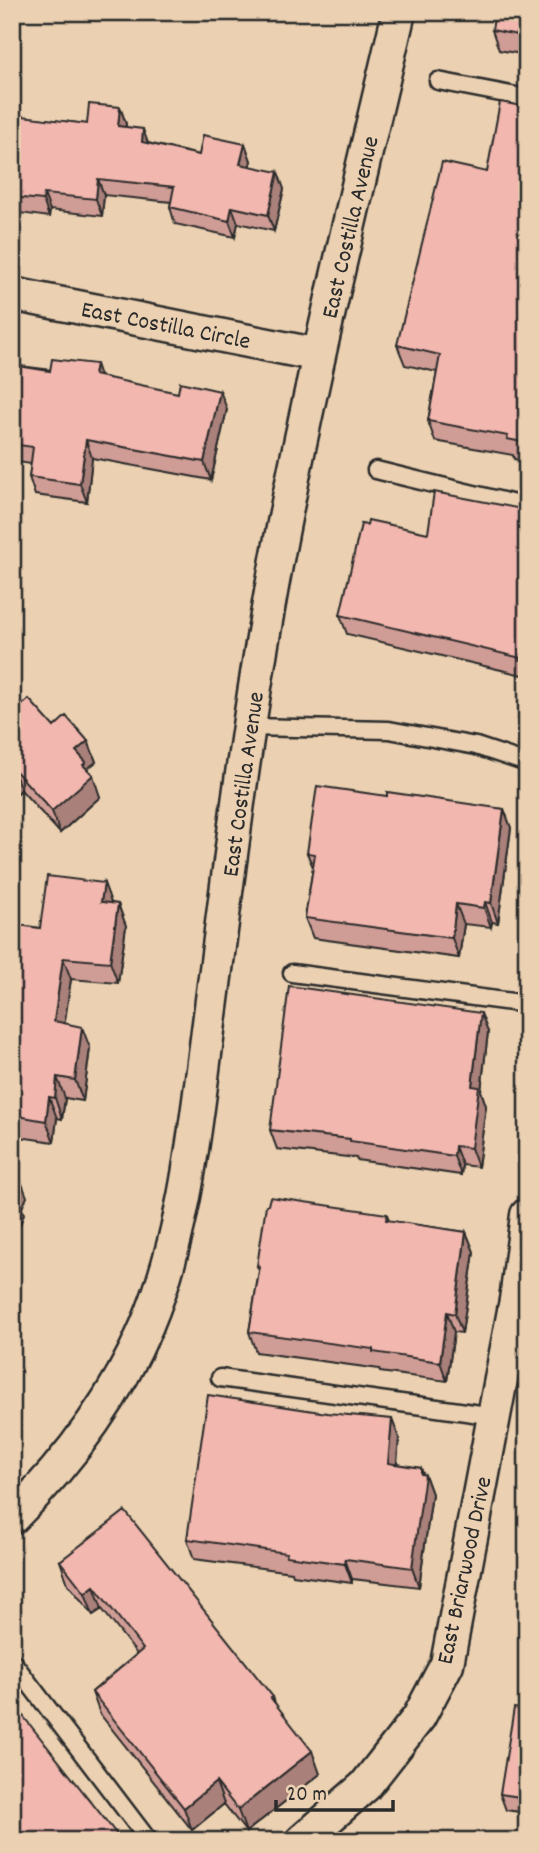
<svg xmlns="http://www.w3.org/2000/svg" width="539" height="1853" font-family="Dekko,sans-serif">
<rect width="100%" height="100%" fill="#ebd1b2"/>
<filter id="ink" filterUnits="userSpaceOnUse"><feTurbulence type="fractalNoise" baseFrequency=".0143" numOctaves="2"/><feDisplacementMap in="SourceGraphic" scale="14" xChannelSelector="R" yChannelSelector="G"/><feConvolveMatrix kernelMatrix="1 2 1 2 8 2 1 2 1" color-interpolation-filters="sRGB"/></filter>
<g filter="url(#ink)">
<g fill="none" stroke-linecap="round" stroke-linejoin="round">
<g stroke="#2b2b2b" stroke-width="21">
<path id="service" d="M438 81 527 98
M376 470 527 507
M249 727 389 730 476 746 527 763
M292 973 527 1004
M220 1378 495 1416
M12 1661 149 1841"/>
</g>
<g stroke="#2b2b2b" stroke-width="37">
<path id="minor" d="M12 294 319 355
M12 1518C69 1461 116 1399 147 1325 186 1233 196 1121 209 1023 227 887 243 751 267 615 302 413 352 213 399 12
M302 1841 365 1786 419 1717 447 1664 516 1300 527 1215"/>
</g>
<use href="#service" stroke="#ebd1b2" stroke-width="16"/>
<use href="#minor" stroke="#ebd1b2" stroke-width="32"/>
</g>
<path fill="#d09d96" stroke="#2b2b2b" stroke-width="2" d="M527 12V55L499 50 492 30Z
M12 106 18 116 87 124 120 107 126 124V127L148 143 199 155 245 144 251 161 249 166 284 189 274 231 238 223 235 237 175 224 170 207 171 202 104 195 102 216 50 210 49 217 12 212Z
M527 107V461L514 459 513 455 435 441 428 421 437 372 405 365 397 345 487 172Z
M12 365 100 376 227 409 211 480 92 458 87 502 35 495 29 477 31 464 12 461Z
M527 510V676L347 634 340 615 428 533Z
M12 714 54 727 88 741 96 762 88 768 100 797 60 833 21 790 12 798Z
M387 796 504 809 511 828 498 923 492 922 491 927 464 924 459 958 313 938 305 918 313 867 307 853Z
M111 903 118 904 126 926 118 983 71 979 64 1023 90 1048 83 1101 65 1098 62 1119 57 1118 54 1142 12 1136V924L40 928Z
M488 1032 481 1091 486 1106 478 1167 462 1165 461 1175 357 1160 356 1158 277 1149 270 1130Z
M387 1214 389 1221 466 1232 474 1252 462 1333 454 1332 447 1381 380 1372 379 1369 256 1352 249 1332 259 1271 257 1266Z
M399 1438 397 1464 421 1468 423 1474 425 1475 432 1494 419 1587 352 1579V1583L293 1575 292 1572 194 1559 187 1539Z
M60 1561 273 1697 275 1703 320 1774 246 1832 224 1804 192 1830 100 1714 92 1692 137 1654 102 1609 93 1615 68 1584Z
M527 1710V1813L506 1810 500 1794Z"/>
<path fill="#a9807a" stroke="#2b2b2b" stroke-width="2" d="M14 106 20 123 13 115Z
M120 107 126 124 124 143 118 126Z
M143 129 149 146 142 142Z
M245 144 251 161 246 180 240 164Z
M278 172 284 189 274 231 268 215Z
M98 179 104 195 102 216 96 199Z
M44 194 50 210 49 217 43 200Z
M232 207 238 223 235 237 229 221Z
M96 364 102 382 94 375Z
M220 391 227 409 211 480 204 462Z
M86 440 92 458 87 502 80 484Z
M88 741 96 762 88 768 91 777 93 775 100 797 60 833 52 811 76 751Z
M13 768 21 790 12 798V770Z
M504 809 511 828 498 923 491 903Z
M104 883 112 905 101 902Z
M485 902 492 922 491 927 484 908Z
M118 904 126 926 118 983 110 962Z
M456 904 464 924 459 958 452 938Z
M63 958 71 979 62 1042 54 1021Z
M481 1013 488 1032 481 1091 486 1106 478 1167 471 1148 472 1086Z
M82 1027 90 1048 83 1101 75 1080Z
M57 1077 65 1098 62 1119 55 1098Z
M49 1097 57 1118 54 1142 46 1121Z
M455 1146 462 1165 461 1175 454 1156Z
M21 1181 27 1197 22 1208 24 1214 12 1246V1214L15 1196Z
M466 1232 474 1252 462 1333 455 1314Z
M447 1312 454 1332 447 1381 440 1362Z
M392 1419 399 1438 395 1483 388 1463Z
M421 1468 424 1477 425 1475 432 1494 419 1587 412 1568Z
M345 1559 352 1579V1583L345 1564Z
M94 1586 102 1609 93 1615 85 1593Z
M312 1751 320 1774 246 1832 238 1810Z
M216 1782 224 1804 192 1830 184 1808Z"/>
<path fill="#f2b7ae" stroke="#2b2b2b" stroke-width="2" d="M495 12H527V37L492 30Z
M500 102 527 107V443L507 439 508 436 428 421 440 355 397 345 442 162 487 172Z
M89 104 120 107 118 126 143 129 142 142 199 155 203 135 245 144 240 164 278 172 268 215 232 207 229 221 170 207 174 187 98 179 96 199 44 194 43 200 12 197V106H14L13 115 87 124Z
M52 359 96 364 94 375 178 393 180 382 220 391 204 462 86 440 80 484 29 477 33 447 12 444V365L50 371Z
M434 492 527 510V661L521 660V658L340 615 361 524 367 525 368 520 428 533Z
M29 699 54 727 66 716 88 741 76 751 86 762 83 765 93 775 52 811 13 768 12 770V714Z
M317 786 387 796V792L504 809 491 903 485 902 484 908 456 904 452 938 305 918 315 854 307 853Z
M47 876 104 883 101 902 118 904 110 962 63 958 54 1021 82 1027 75 1080 57 1077 55 1098 49 1097 46 1121 12 1115V924L40 928Z
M289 986 481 1013 472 1086 479 1087 471 1148 455 1146 454 1156 350 1141V1139L270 1130Z
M12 1178 21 1181 15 1196 18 1198 12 1214Z
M270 1197 387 1214 386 1220 466 1232 455 1314 447 1312 440 1362 373 1352V1349L249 1332 260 1266H257L266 1205H268Z
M208 1395 327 1413 392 1419 388 1463 421 1468V1474L425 1475 412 1568 345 1559V1564L286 1556 287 1553 187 1539Z
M125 1511 273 1697 271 1698 312 1751 238 1810 216 1782 184 1808 92 1692 143 1649 94 1586 85 1593 60 1561Z
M12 1702 122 1841H12Z
M514 1708 527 1710V1798L500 1794Z
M408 1831 416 1841H396Z"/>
</g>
<g text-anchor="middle" stroke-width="5" stroke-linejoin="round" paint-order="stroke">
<g font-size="24" fill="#2b2b2b" stroke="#ebd1b2">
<text transform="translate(349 227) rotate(-77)" y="8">East Costilla Avenue</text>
<text transform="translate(166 324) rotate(11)" y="8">East Costilla Circle</text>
<text transform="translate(242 784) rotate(-82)" y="8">East Costilla Avenue</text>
<text transform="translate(463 1570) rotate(-78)" y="8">East Briarwood Drive</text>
</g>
</g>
<rect width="539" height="1853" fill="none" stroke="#ebd1b2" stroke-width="42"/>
<rect x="21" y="21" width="497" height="1811" fill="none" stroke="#2b2b2b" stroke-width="2.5" filter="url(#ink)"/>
<path d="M276 1800v10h117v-10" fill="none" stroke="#2b2b2b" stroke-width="3.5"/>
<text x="287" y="1800" font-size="21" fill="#2b2b2b" stroke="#ebd1b2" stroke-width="5" paint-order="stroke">20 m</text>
</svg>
